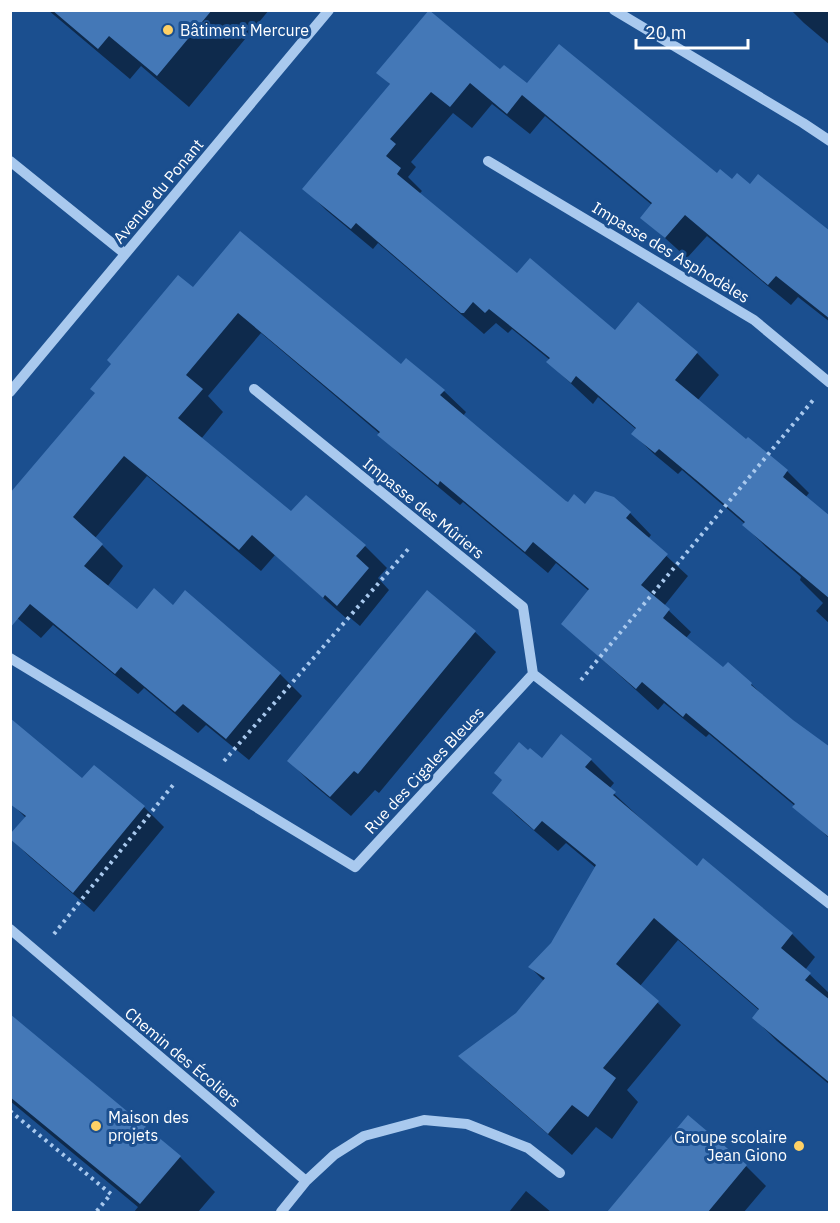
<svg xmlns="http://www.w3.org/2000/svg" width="840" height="1223" font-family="'IBM Plex Sans',sans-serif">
<rect width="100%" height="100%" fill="#1b4f8f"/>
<path fill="#0007" d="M48 10H269L189 107 141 66 130 79Z
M791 10H830V45L804 23Z
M501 71 717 175 750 186 830 233V322L798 297 791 305 707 236 687 258 642 217 652 205 545 116 530 134 492 104 472 128 453 113 411 162 416 167 408 177 422 191 419 194 517 275 615 332 697 353 719 375 697 401 746 441 748 440 787 471 809 493 805 498 830 518V624L816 611 823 603 800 580 801 577 766 547 744 525 745 524 682 470 678 474 655 455 633 434 637 430 598 397 593 404 548 362 550 360 512 329 508 333 496 323 484 334 378 243 373 249 326 210 304 188 391 85 378 73Z
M193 289 401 367 444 391 466 412 463 416 566 502 630 513 651 535 648 539 688 576 664 606 691 632 686 638 723 669 751 684 774 706 830 749V839L795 806 709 734 706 737 664 703 658 710 563 624 589 591 556 563 548 573 463 502 460 505 401 456 380 434 261 333 208 396 223 412 201 439 292 513 365 546 387 568 378 578 389 590 360 626 348 616 346 618 275 555 261 571 147 476 95 538 123 566 107 587 137 611 173 607 185 593 280 674 302 696 249 760 206 725 198 733 144 688 138 694 53 625 41 638 10 612Z
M428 592 475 632 496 652 379 793 375 790 351 816 309 781 289 761Z
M562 736 591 760 614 783 609 789 638 816 697 868 703 860 792 934 815 957 805 970 830 994V1085L777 1041 754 1018 760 1011 678 940 640 986 681 1025 627 1090 638 1102 612 1139 596 1127 572 1155 483 1078 460 1056 517 1014 544 981 530 967 552 943 596 868 566 843 558 851 517 816 494 793 543 760Z
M94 767 144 807 164 827 94 912 30 857 10 838 26 818 10 802 83 780Z
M10 1016 180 1157 215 1192 198 1212H134L138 1207 10 1101Z
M746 1166 766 1186 744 1212H621L614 1206Z
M526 1191 551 1212H509Z"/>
<path fill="#4478b7" d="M52 10H212L157 76 109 36 98 49Z
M429 10 500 69 504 65 527 83 559 44 717 173 720 169 732 179 737 173 750 184 758 174 830 231V319L776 276 768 285 685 215 665 238 640 218 652 203 522 95 507 114 470 83 450 107 431 92 390 139 396 144 386 156 401 168 397 174 517 273 530 258 615 330 638 302 698 352 675 380 746 439 748 437 788 470 783 477 830 516V599L742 525 745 522 701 484 659 449 655 453 631 434 636 428 576 376 571 383 546 362 550 358 489 309 485 313 473 302 464 313H461L356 223 351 229 302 189 390 84 376 73Z
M240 231 401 364 406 358 445 390 440 395 566 501 568 502 574 494 585 504 595 491 614 497 631 512 626 518 668 554 641 585 670 609 663 618 723 667 728 662 752 683 751 685 793 720 830 747V838L792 807 795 804 686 713 683 717 642 682 636 689 561 624 589 589 533 542 525 552 440 481 438 485 377 435 380 432 238 313 186 375 203 389 178 418 291 511 306 495 366 545 356 556 369 568 337 606 325 595 323 598 252 535 239 550 124 456 73 517 103 544 84 566 137 609 154 588 173 605 185 590 281 673 226 739 183 704 175 712 121 667 115 674 30 604 10 628V493L95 393 90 389 111 364 107 360 178 275 193 287Z
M427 590 476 631 358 774 354 771 330 797 287 761Z
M10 718 82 778 94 765 145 806 73 893 10 839V834L26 816 10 804Z
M561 734 592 759 585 767 616 792 613 795 697 866 703 858 793 933 781 948 811 973 805 980 830 1000V1083L752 1018 759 1009 654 918 616 964 659 1001 603 1068 616 1078 588 1117 572 1105 548 1134 458 1056 516 1013 545 978 528 967 551 943 596 865 542 821 534 830 492 793 502 780 494 773 519 742 528 750 530 748 542 758Z
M10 1014 181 1156 140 1204 10 1097Z
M688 1115 747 1165 708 1212H607Z"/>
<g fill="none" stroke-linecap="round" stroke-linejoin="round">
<path stroke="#a9c9ee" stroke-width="4" stroke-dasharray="3 4.5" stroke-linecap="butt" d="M581 680 814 399
M224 761 410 547
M54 934 173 785
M10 1111 111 1194 96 1212"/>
<path stroke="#a9c9ee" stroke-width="10" d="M614 10 803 123 830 141
M10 161 124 253
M488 161 754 320 830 383
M254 389 523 607 533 674
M10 392 329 10
M10 658 355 867 533 674 830 904
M10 929 306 1181
M281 1212 306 1181 334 1155 364 1136 424 1120 467 1124 528 1148 560 1173"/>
</g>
<g fill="#ffd166" stroke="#1b4f8f" stroke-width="2">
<circle cx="168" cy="30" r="6"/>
<circle cx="96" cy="1126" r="6"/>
<circle cx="799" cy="1146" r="6"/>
</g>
<g text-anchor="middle" stroke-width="6" stroke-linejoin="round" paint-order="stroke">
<g font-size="16" fill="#fff" stroke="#1b4f8f" text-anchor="start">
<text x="180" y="36">Bâtiment Mercure</text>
<text x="108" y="1123">Maison des<tspan x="108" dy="18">projets</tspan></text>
<text x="787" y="1143" text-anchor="end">Groupe scolaire<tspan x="787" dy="18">Jean Giono</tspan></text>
</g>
<g font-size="16" fill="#fff" stroke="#1b4f8f">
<text transform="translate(158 191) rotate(-50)" y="6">Avenue du Ponant</text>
<text transform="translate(671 252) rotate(31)" y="6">Impasse des Asphodèles</text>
<text transform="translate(424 508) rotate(39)" y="6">Impasse des Mûriers</text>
<text transform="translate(424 770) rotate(-47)" y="6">Rue des Cigales Bleues</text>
<text transform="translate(183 1057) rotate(40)" y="6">Chemin des Écoliers</text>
</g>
</g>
<rect width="840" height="1223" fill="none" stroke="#ffffff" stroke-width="24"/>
<path d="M636 39v9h112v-9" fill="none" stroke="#ffffff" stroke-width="3"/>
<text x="645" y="39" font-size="18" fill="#ffffff" stroke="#1b4f8f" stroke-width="4.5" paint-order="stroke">20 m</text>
</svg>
